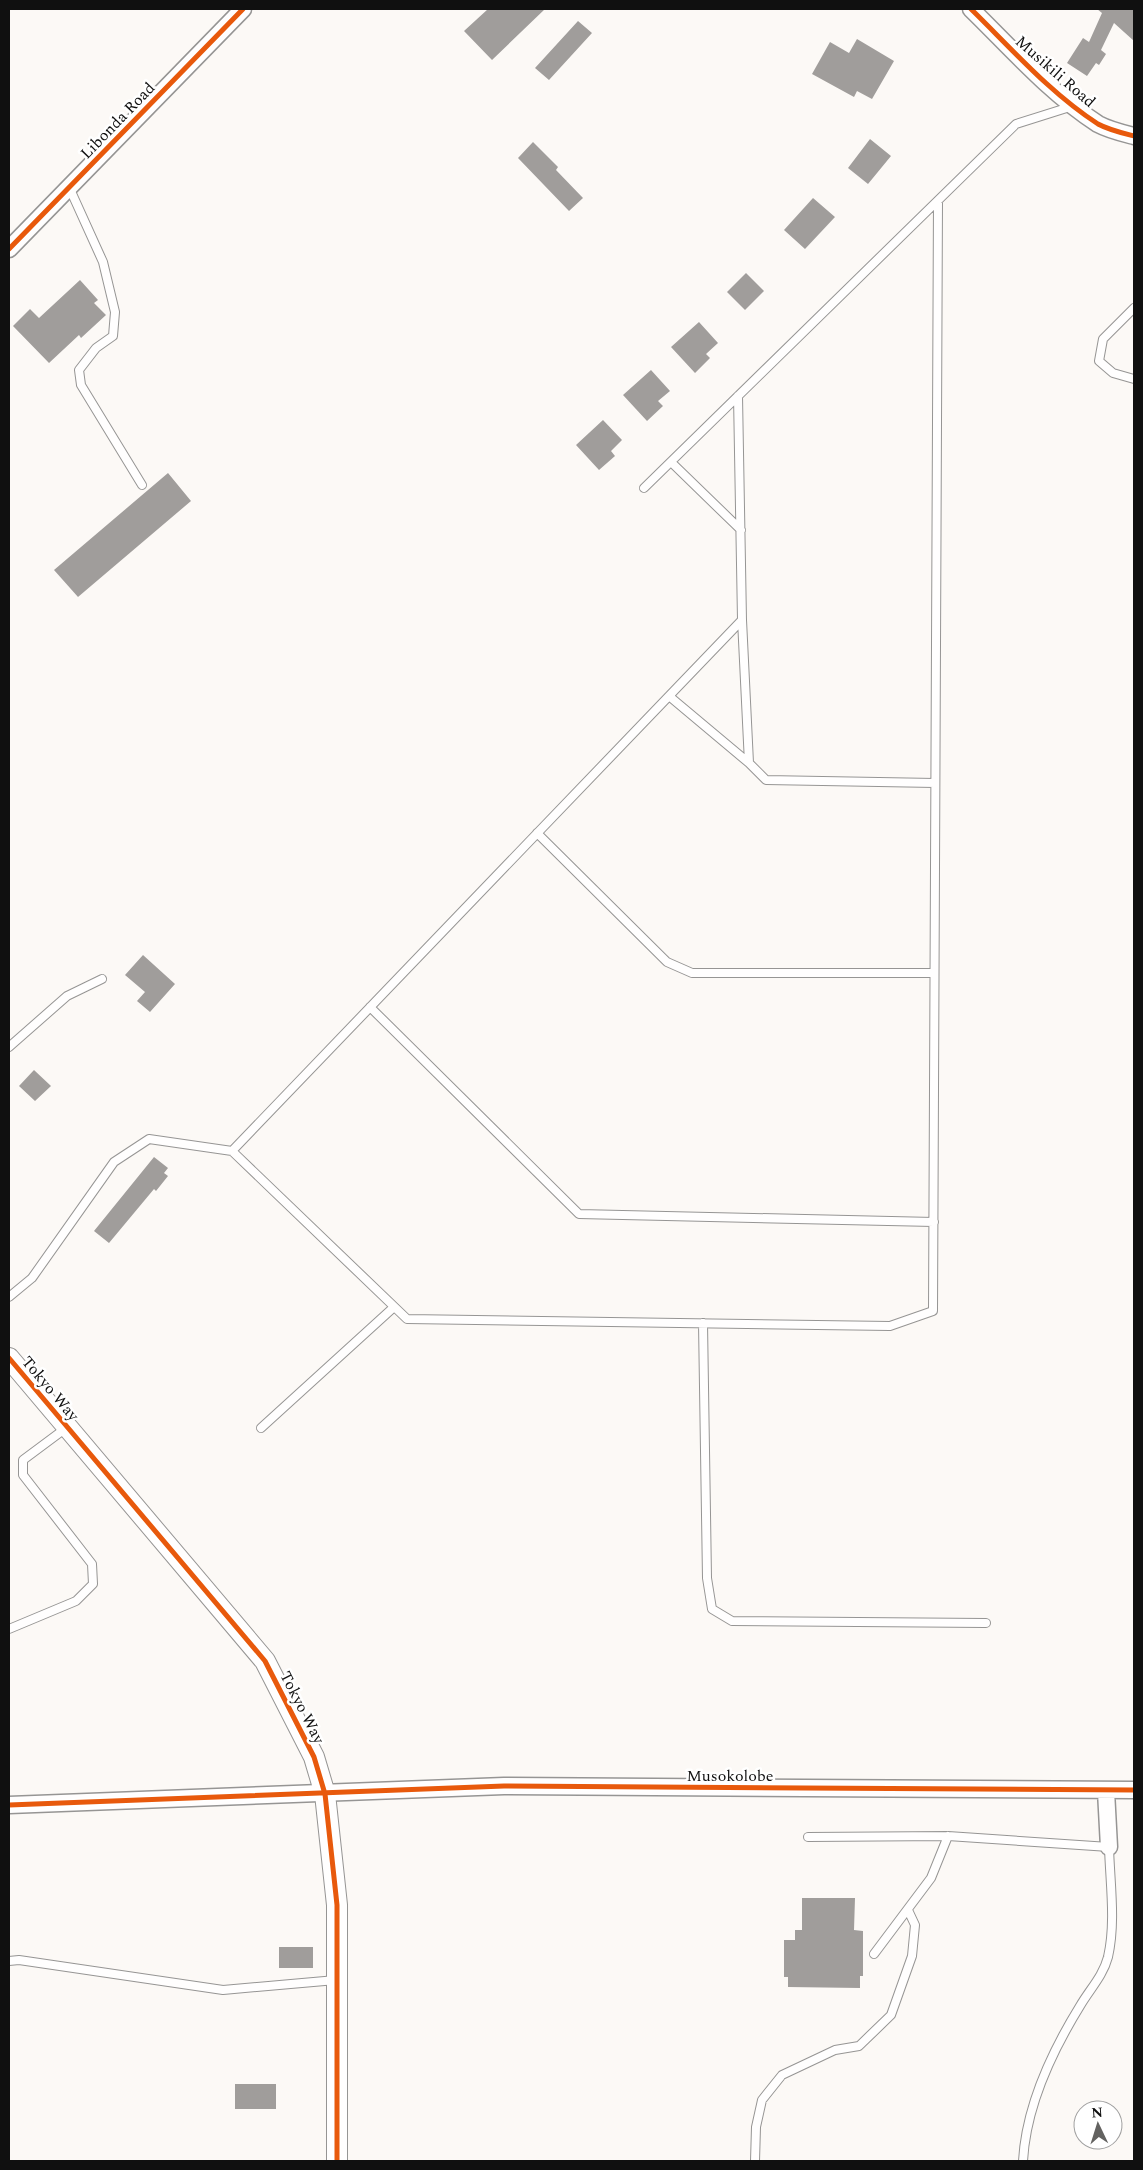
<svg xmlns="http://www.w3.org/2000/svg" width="1143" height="2170" font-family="Spectral,serif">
<rect width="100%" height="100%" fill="#fcf9f6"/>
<path fill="#a09d9b" d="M488 9H545L492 60 464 31Z
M1097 9H1134V41L1114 23 1101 50 1106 54 1099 65 1096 63 1087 76 1067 63 1083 38 1089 42 1102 13Z
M578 21 592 33 549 80 535 68Z
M857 39 894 61 872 99 857 91 854 97 812 74 830 42 849 53Z
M870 139 891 156 868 184 848 168Z
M533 142 558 167 556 170 583 198 569 211 518 158Z
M813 198 835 217 805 249 784 230Z
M746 273 764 291 745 310 727 292Z
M80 280 98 300 94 303 106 315 81 338 79 335 49 363 13 326 30 309 39 318Z
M699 322 718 343 706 354 710 358 695 373 671 347Z
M651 370 670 391 658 401 663 406 647 421 623 395Z
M603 420 622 440 611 451 615 456 599 470 576 445Z
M168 473 191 501 78 597 54 570Z
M143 955 175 984 150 1012 137 1001 145 992 125 975Z
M34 1070 51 1086 35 1101 19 1086Z
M154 1157 168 1168 164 1173 168 1176 156 1191 154 1189 109 1243 94 1231Z
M802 1898H855L854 1930 863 1931V1976H860V1988L788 1987V1977H784V1940H795V1930H802Z
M279 1947H313V1968H279Z
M235 2084H276V2109H235Z"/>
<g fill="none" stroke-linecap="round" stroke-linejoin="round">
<g stroke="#969594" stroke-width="10">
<path id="service" d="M69 187 103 262 115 312 113 336 96 348 79 370 81 385 142 485
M1134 308 1103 339 1099 361 1113 373 1134 379
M738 396 742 620 232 1151 407 1319 890 1326 933 1311 938 201
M671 462 741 530
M644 488 1016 124 1073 106
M742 620 749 763 766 780 935 783
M669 696 749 763
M537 833 667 962 692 973H934
M370 1007 579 1214 934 1222
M9 1047 67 996 102 979
M9 1297 32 1278 114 1162 149 1139 232 1151
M703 1323 707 1578 712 1609 732 1621 986 1623
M261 1428 394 1307
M9 1629 76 1601 93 1584 92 1564 23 1475V1460L66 1428
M808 1837 948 1836 1109 1847C1110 1883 1116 1922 1108 1957 1103 1976 1090 1989 1080 2006 1051 2053 1026 2106 1023 2161
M874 1954 931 1878 948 1836
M9 1961 19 1960 223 1990 336 1980
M755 2161 756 2127 762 2100 782 2075 835 2050 859 2046 891 2015 912 1956 915 1925 908 1910"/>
</g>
<g stroke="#969594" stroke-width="19">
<path id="minor" d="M971 9C1011 48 1050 93 1098 124 1109 130 1122 133 1134 136
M9 249 243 9
M1106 1791 1109 1847
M9 1805 504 1786 1134 1790"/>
</g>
<g stroke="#969594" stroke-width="22">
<path id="tertiary" d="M9 1358 265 1661 314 1757 325 1794 337 1905V2161"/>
</g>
<use href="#service" stroke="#fffefe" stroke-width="8"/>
<use href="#minor" stroke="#fffefe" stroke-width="16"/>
<use href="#tertiary" stroke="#fffefe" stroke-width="20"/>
<g stroke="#fff" stroke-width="8">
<path id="cycleway" d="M971 9C1011 48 1050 93 1098 124 1109 130 1122 133 1134 136
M9 249 243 9
M9 1358 265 1661 314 1757 325 1794 337 1905V2161
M9 1805 504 1786 1134 1790"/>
</g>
<use href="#cycleway" stroke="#e8590c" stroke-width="5"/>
</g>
<g text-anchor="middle" stroke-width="5" stroke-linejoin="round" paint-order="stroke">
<g font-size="16" fill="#101010" stroke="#fff">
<text transform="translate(1056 71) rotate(41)" y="6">Musikili Road</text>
<text transform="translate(117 120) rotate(-46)" y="6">Libonda Road</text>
<text transform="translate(51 1388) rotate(50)" y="6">Tokyo Way</text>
<text transform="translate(303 1707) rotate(63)" y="6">Tokyo Way</text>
<text x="730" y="1781">Musokolobe</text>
</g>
</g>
<rect width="1143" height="2170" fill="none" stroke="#101010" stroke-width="20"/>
<g transform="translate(1098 2125) rotate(356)"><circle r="24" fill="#ffffff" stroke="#9f9f9f"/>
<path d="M0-4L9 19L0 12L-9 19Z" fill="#636260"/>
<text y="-8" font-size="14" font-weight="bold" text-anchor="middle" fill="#101010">N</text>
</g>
</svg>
